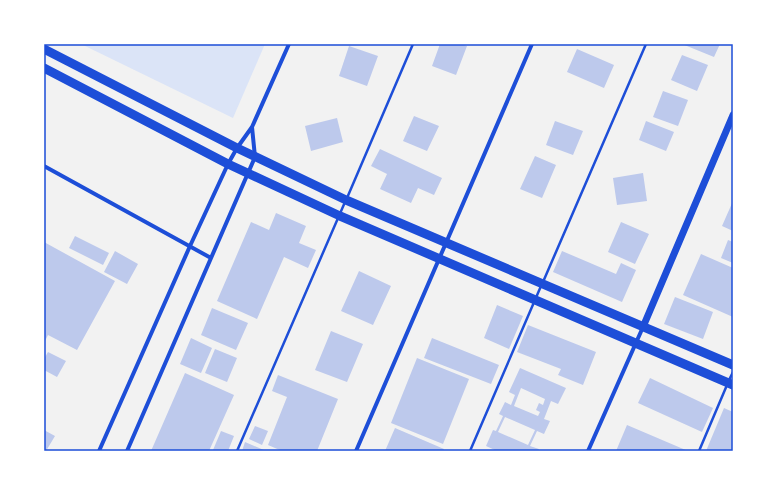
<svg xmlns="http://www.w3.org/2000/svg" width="777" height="495" font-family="'Playfair Display',serif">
<rect width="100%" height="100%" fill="#f2f2f2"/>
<path fill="#dbe4f7" d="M81 44H265L233 118Z"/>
<path fill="#bdc9ec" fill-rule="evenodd" d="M440 44H461L467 46 456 75 432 66Z
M682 44H720L714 57Z
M349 46 378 56 367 86 339 76Z
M577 49 614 65 604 88 567 72Z
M682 55 708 65 697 91 671 80Z
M663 91 688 100 678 126 653 117Z
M414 116 439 126 427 151 403 141Z
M337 118 343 142 311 151 305 126Z
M555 121 583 131 573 155 546 145Z
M646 121 674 132 666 151 639 140Z
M380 149 442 178 434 195 418 188 411 203 380 189 387 174 371 166Z
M535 156 556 165 542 198 520 189Z
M643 173 647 201 617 205 613 178Z
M733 201V231L722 226Z
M276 213 306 226 299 243 316 250 308 268 284 257 257 319 217 301 251 222 269 230Z
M621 222 649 234 635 264 608 252Z
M75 236 109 253 103 265 69 248Z
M728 240 733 242V263L721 258Z
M44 242 115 281 77 350 48 335 44 343Z
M115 251 138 264 127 284 104 272Z
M562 251 616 274 621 263 636 270 622 302 553 272Z
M701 254 733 268V317L683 295Z
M359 271 391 286 373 325 341 311Z
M675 297 713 312 703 339 664 324Z
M497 305 523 316 509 349 484 338Z
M212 308 248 323 236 350 201 335Z
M528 325 596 352 583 385 558 375 561 369 517 352Z
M331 331 363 344 347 382 315 370Z
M191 338 212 348 201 373 180 364Z
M432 338 499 365 491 384 424 358Z
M215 349 237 358 227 382 205 373Z
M48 352 66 361 57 377 44 370V359Z
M417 358 469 379 443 444 391 423Z
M520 368 566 388 558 404 551 401 544 419 550 421 544 434 537 431 530 446 539 449 538 451H497L486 446 493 430 496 431 503 416 499 414 505 402 511 405 515 395 509 392ZM521 388 545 399 543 405 539 403 536 410 540 412 538 416 514 406ZM505 417 535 430 528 445 498 432Z
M185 373 234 395 209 451H151Z
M278 375 338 399 317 451H282L268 445 287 397 272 391Z
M650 378 713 408 702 432 638 403Z
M724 408 733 412V451H706Z
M627 425 688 451H616Z
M255 426 268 431 262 445 249 439Z
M395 428 444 449 443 451H385Z
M44 430 55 436 46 451H44Z
M221 431 234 436 228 451 213 450Z
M245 442 266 451H242Z"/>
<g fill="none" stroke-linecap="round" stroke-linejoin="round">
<path stroke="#1d4ed8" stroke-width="2.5" d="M347 198 413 44
M543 282 646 44
M729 380 733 372
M237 451 345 202
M470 451 541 286
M699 451 727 385"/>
<path stroke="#1d4ed8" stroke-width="4" d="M44 166 211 258
M99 451 190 246 228 164 237 148 252 127 289 44
M127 451 255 157 252 127
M356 451 532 44
M588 451 643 327"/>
<path stroke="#1d4ed8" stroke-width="7" d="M643 327 733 115"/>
<path stroke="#1d4ed8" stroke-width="9" d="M44 49 237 148 346 200 733 365
M44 68 228 164 340 216 733 385"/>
</g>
<rect width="777" height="495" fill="none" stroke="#ffffff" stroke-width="90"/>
<rect x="45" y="45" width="687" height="405" fill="none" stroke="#1d4ed8" stroke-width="1.5"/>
</svg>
